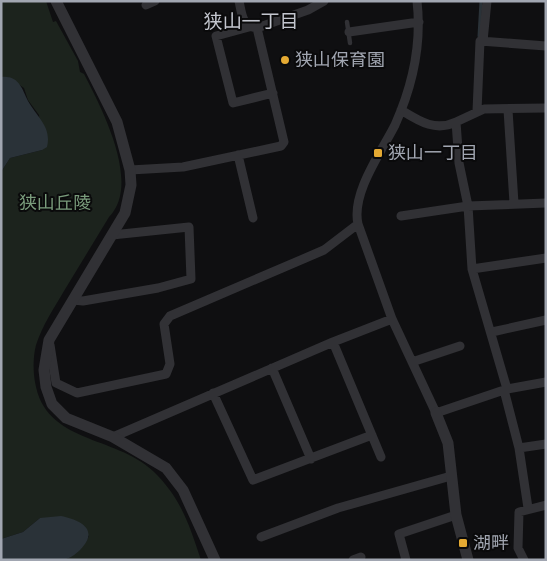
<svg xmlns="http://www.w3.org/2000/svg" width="547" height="561" font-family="Helvetica,'Noto Sans JP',sans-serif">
<rect width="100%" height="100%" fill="#0f0f11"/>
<path fill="#1c231d" d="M1 1H46L53 22 56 21 78 61 80 72 84 74C101 107 142 184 109 217 94 242 79 266 64 291 54 308 42 326 36 345 33 357 33 370 35 382 45 444 115 435 153 471 181 498 189 524 201 560H65C76 553 83 548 89 536L40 518 23 532 1 539V172L10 158 42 150 39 115 28 100 24 88 8 77H1Z"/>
<path fill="#2a3238" d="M1 77C19 75 22 89 28 101 37 117 52 127 47 147L42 150 10 158 1 172Z
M61 516C81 520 100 530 80 550 76 554 69 559 63 560 44 561 21 560 1 560V539L23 532 40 518Z"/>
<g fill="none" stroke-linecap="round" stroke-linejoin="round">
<path stroke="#2a3238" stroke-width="3" d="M479 36 481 1"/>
<path stroke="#313135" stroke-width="4.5" d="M347 22 350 43"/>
<path stroke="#313135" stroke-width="9" d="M239 1C242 15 242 26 257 28L308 10 324 1
M417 1C422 45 413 85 395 125 382 151 351 193 358 224L392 319 436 413 507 389 546 382
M146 5 155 1
M249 27 216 36 233 103 273 93
M349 32 419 22
M483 41 487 1
M401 110C419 121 435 132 456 122
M508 110 514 203
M477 111 480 41 546 46
M238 155 253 218
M130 170 183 167 281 146 284 142 257 28
M401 216 468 206 546 203
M472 269 546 258
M73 300 83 301 158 288 191 279 189 227 112 235
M492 332 546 320
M333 342 381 457
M50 345 56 383 77 393 166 374 170 364 164 324 170 316 324 250 358 224
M412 362 460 346
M272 368 311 459
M507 389 472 269 468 206 459 163 456 122 484 109 546 108
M504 390 519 448 528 508
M213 393 253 480 372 435
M113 437 333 342 392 319
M519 448 546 444
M261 537 338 508 451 476
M353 560 361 557
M406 560 399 534 456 515
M524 560 518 548 519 512 546 505"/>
<path stroke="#313135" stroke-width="11" d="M56 1 117 122 130 170 131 185 125 213 49 340 44 370 46 387 52 404 66 418 113 437 166 468 183 490 215 560
M436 413 448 443 456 515 468 560"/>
</g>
<g fill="#e5aa33" stroke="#0a0a0b" stroke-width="2">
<circle cx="285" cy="60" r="5"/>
<rect x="373" y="148" width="10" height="10" rx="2.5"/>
<rect x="458" y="538" width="10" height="10" rx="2.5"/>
</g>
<g text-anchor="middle" stroke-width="4" stroke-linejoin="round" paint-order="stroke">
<g font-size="18" fill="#a1a6b1" stroke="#0a0a0b" text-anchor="start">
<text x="295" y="66">狭山保育園</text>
<text x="388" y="159">狭山一丁目</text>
<text x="473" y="549">湖畔</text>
</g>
<g font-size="18" fill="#799b7b" stroke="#0a0a0b">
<text x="55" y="209">狭山丘陵</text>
</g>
<g font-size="19" fill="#c2c5cd" stroke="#0a0a0b">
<text x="251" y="28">狭山一丁目</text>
</g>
</g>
<rect width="547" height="561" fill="none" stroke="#a1a6b1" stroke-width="5"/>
</svg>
